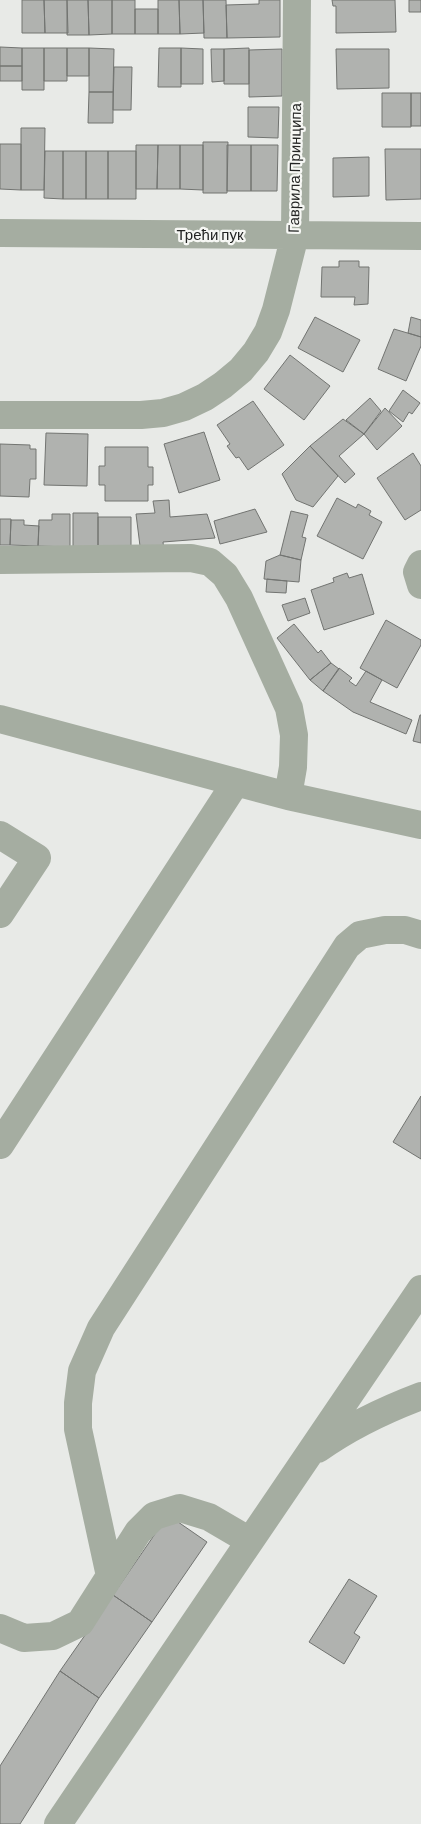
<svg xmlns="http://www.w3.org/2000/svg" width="421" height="1824" font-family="Barlow,sans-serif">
<rect width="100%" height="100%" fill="#e8eae7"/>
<path fill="#b0b2af" stroke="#727471" d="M22 0H44L45 33H22Z
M44 0H67L68 33H45Z
M67 0H88L89 35H67Z
M88 0H112V34L89 35Z
M112 0H135V34H112Z
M158 0H179L180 34H158Z
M179 0H203L204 33 180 34Z
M203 0H226L227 38H204Z
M259 0H280V37L227 38 226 5 259 4Z
M332 0H395L396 32 336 33V6H333Z
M409 0H421V12H409Z
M135 9H158V34H135Z
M0 47 22 48V66H0Z
M22 48H44V90H22Z
M44 48H67V81H44Z
M67 48H89V76H67Z
M89 48 114 49 113 92H89Z
M159 48H181V87H158Z
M181 48 203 49V84H181Z
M249 48V84H224V49Z
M211 49H224V81L212 82Z
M282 49V96L249 97V50Z
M336 49H389V88L337 89Z
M0 66H22V81H0Z
M114 67H132L131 110H113Z
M89 92H113V123H88Z
M382 93H411V127H382Z
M411 93H421V126H411Z
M248 107H279L278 138 248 137Z
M21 128H45L44 190H21Z
M203 142H228L227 193H203Z
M0 144H21V190L0 189Z
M136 145H158L157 189H136Z
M158 145H180V189H157Z
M180 145H203V190L180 189Z
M227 145H251V191H227Z
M251 145H278L277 191H251Z
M385 149H421V199L386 200Z
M45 151H63V199L44 198Z
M63 151H86V199H63Z
M86 151H108V199H86Z
M108 151H136V199H108Z
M369 157V196L333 197V158Z
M339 261H359V267H369L368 304 354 305 355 297H321L322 267H339Z
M315 317 360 340 343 372 298 348Z
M411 317 421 320V337L408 333Z
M394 329 421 337V346L406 381 378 369Z
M290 355 330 386 304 420 264 389Z
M403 390 420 403 412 414 409 412 403 422 389 411Z
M370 398 381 411 364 434 346 420Z
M253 401 284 445 248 470 239 457 236 458 227 446 230 444 217 425Z
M385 408 402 426 377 450 364 434Z
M343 419 364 434 339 456 355 474 345 483 310 446Z
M204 432 220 480 179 493 164 444Z
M46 433 88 434 87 486 44 485Z
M0 444 30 445V449H36V479H30L29 497 0 496Z
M310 446 338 476 313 507 296 500 282 474Z
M105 447H148V467H153V485H148V501H105V485H99V466H105Z
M413 453 421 466V510L405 520 377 478Z
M337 498 356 508 358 504 371 511 369 515 382 522 363 559 317 536Z
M169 500 170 517 207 514 215 538 163 542 164 552 141 554 136 514 155 513 153 501Z
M255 509 267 532 220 544 214 521Z
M291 511 308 515 302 537 306 538 301 560 280 555Z
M73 513H98V553H73Z
M52 514H70V547L38 546 39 520H52Z
M98 517H131V547H98Z
M0 519H11L10 545H0Z
M11 520H24V525L39 526 38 546 10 545Z
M280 555 301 560 299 582 264 579 266 561Z
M347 573 349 578 362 574 374 614 324 630 311 590 334 582 333 578Z
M267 579 287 581 286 593 266 592Z
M305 598 310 613 288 621 282 605Z
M386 620 421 640V645L397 688 360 668Z
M294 624 318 653 321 650 331 663 310 680 277 638Z
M331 663 339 669 323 691 310 680Z
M339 668 352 678 349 681 356 686 366 671 382 680 370 702 412 720 406 734 353 712 323 691Z
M420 715H421V743L413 741Z
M421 1096V1159L393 1142Z
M168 1515 207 1542 152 1622 113 1595Z
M349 1579 377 1596 354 1633 360 1637 344 1664 309 1642Z
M113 1595 152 1622 99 1698 60 1671Z
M60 1671 99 1698 20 1824H0V1766Z"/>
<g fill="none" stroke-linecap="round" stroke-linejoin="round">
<path stroke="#a5ada1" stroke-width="28" d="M0 233 421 236
M0 415H141L163 413 184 407 205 397 223 385 241 370 256 352 268 332 276 310 295 235 297 0
M0 560 191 558 210 562 225 575 239 598 289 708 294 735 293 767 288 796
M421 564 417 572 421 585
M0 719 288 796 421 825
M0 835 37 858 0 914
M0 1145 236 782
M318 1449C350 1426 384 1410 421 1396
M110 1576 78 1429V1403L82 1371 101 1328 347 946 360 935 385 930H405L421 935
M0 1628 24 1638 53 1636 80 1623 138 1532 154 1516 180 1508 209 1517 250 1541
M58 1824 421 1289"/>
</g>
<g text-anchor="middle" stroke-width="4.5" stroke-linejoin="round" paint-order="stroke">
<g font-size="15" fill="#232423" stroke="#f6f7f4">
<text transform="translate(295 168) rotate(-89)" y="5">Гаврила Принципа</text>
<text x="210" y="240">Трећи пук</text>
</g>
</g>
</svg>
